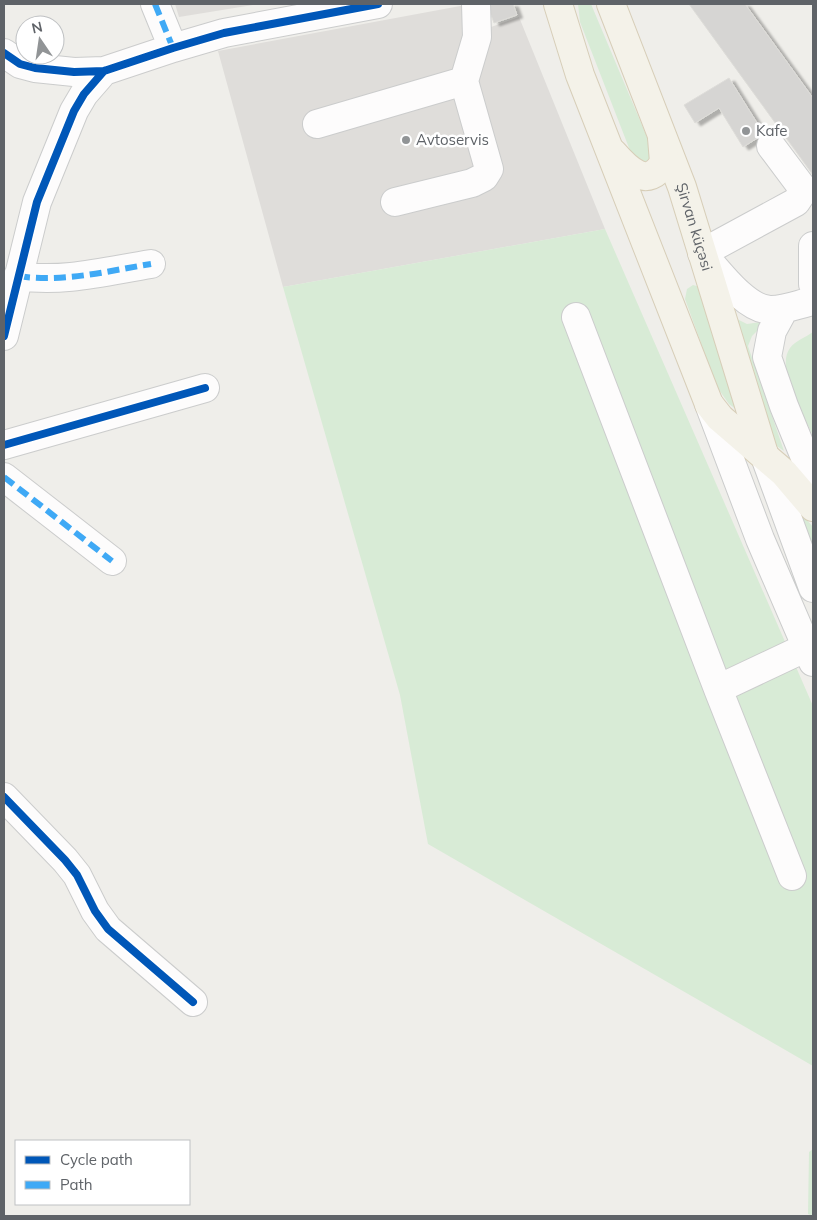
<svg xmlns="http://www.w3.org/2000/svg" width="817" height="1220" font-family="Mulish,sans-serif">
<defs>
<filter id="shadow"><feDropShadow dx="5.5" dy="3" stdDeviation="1" flood-color="#0004"/></filter>
</defs>
<rect width="100%" height="100%" fill="#efeeea"/>
<path fill="#dfddda" d="M175 4H259L179 17Z
M471 4H484L491 27 519 17 605 229 283 287 218 51Z"/>
<path fill="#d8ebd6" d="M578 4H591L652 149 653 157 648 162 642 164 631 153 580 22Z
M605 229 813 706V1066L428 844 400 695 283 287Z
M693 285 700 287 744 415 729 404 717 387 685 299 687 289Z
M735 318 747 324 767 321 752 336 748 346 784 451 768 440Z
M813 332V436C804 414 775 368 790 348 795 341 806 337 813 332Z
M784 494 813 527V559Z
M813 1149V1216L808 1214 809 1152Z"/>
<path fill="#d6d5d3" stroke="#deddd9" filter="url(#shadow)" d="M487 4H513L517 15 494 23Z
M689 4H745L813 98V175Z
M729 78 764 134 743 147 719 108 695 123 684 105Z"/>
<g fill="none" stroke-linecap="round" stroke-linejoin="round">
<g stroke="#cbcccc" stroke-width="30">
<path id="minor" d="M155 4 173 48
M4 53 20 64 35 68 74 72 104 71 173 48 224 33 378 4
M317 124 464 81 477 37 476 4
M771 146 801 186 802 193 796 202 702 253C718 271 746 310 771 310 786 310 799 304 813 301
M395 202 472 183 484 177 489 169 464 81
M813 246V284
M18 276C63 283 107 271 151 264
M784 309 772 331 767 357 784 406 813 477
M576 317 718 689 807 647
M4 336 37 202 74 111 84 94 104 71
M709 404 760 539 813 662
M4 445 205 388
M764 454 813 588
M4 477 112 561
M718 689 792 876
M4 797 65 860 77 875 95 911 108 929 193 1002"/>
</g>
<g stroke="#d7ceb8" stroke-width="30">
<g id="major">
<path d="M558 4 580 75 709 404 720 418 784 473 813 507"/>
<path id="s1" d="M611 4 682 187 764 454"/>
<path d="M613 153C627 169 648 191 664 162L662 138"/>
</g>
</g>
<use href="#minor" stroke="#fdfcfc" stroke-width="28"/>
<use href="#major" stroke="#f4f2e9" stroke-width="28"/>
<path stroke="#3fa9f5" stroke-width="6" stroke-dasharray="12 6" stroke-linecap="butt" d="M155 4 173 48
M18 276C63 283 107 271 151 264
M4 477 112 561"/>
<g stroke="#fff" stroke-width="11">
<path id="cycleway" d="M4 53 20 64 35 68 74 72 104 71 173 48 224 33 378 4
M4 336 37 202 74 111 84 94 104 71
M4 445 205 388
M4 797 65 860 77 875 95 911 108 929 193 1002"/>
</g>
<use href="#cycleway" stroke="#0057b8" stroke-width="8"/>
</g>
<g fill="#919496" stroke="#fff" stroke-width="2">
<circle cx="746" cy="131" r="5"/>
<circle cx="406" cy="140" r="5"/>
</g>
<g text-anchor="middle" stroke-width="5" stroke-linejoin="round" paint-order="stroke">
<g font-size="15" fill="#5f6368" stroke="#fff" text-anchor="start">
<text x="756" y="136">Kafe</text>
<text x="416" y="145">Avtoservis</text>
</g>
<g font-size="15" fill="#5f6368" stroke="#fff">
<text dy="5" stroke="none"><textPath href="#s1" startOffset="238">Şirvan küçəsi</textPath></text>
</g>
</g>
<rect width="817" height="1220" fill="none" stroke="#5f6368" stroke-width="10"/>
<rect x="15" y="1140" width="175" height="65" fill="#ffffff" stroke="#bfc1c3"/>
<rect x="25" y="1156" width="25" height="8" fill="#0057b8" stroke="#bfc1c3"/>
<text x="60" y="1165" font-size="15" fill="#5f6368">Cycle path</text>
<rect x="25" y="1181" width="25" height="8" fill="#3fa9f5" stroke="#bfc1c3"/>
<text x="60" y="1190" font-size="15" fill="#5f6368">Path</text>
<g transform="translate(40 40) rotate(347)"><circle r="24" fill="#ffffff" stroke="#bfc1c3"/>
<path d="M0-4L9 19L0 12L-9 19Z" fill="#919496"/>
<text y="-8" font-size="14" font-weight="bold" text-anchor="middle" fill="#5f6368">N</text>
</g>
</svg>
